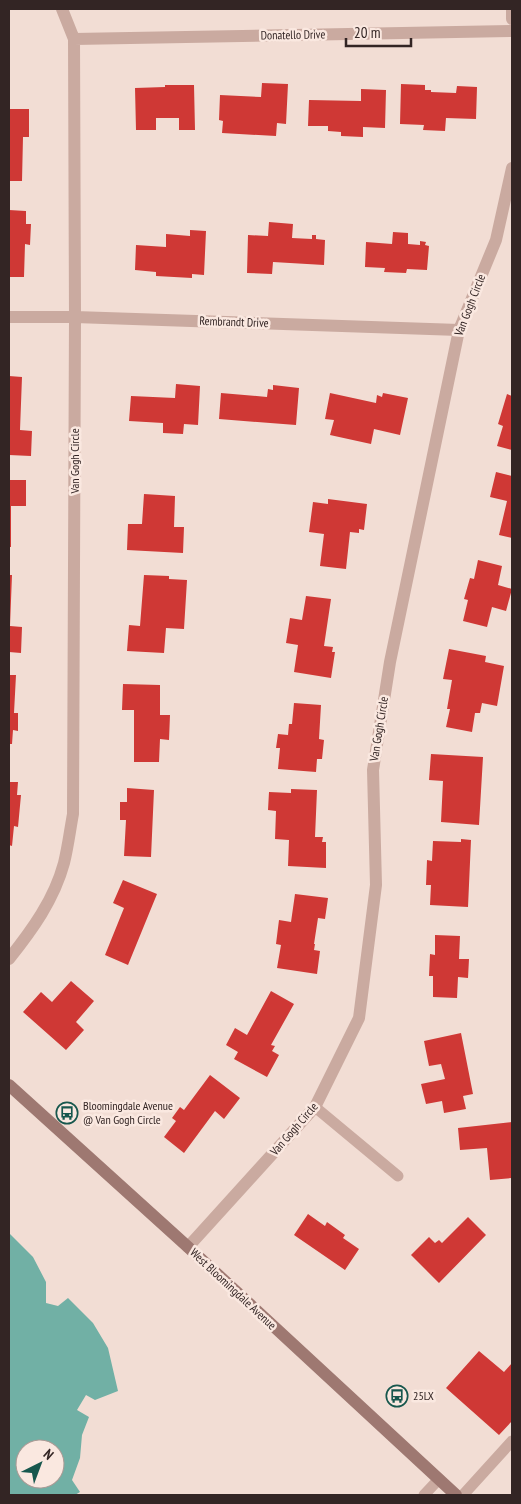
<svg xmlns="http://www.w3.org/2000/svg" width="521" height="1504" font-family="'PT Sans Narrow',sans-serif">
<rect width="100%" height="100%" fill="#f2ddd4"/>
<path fill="#71b0a5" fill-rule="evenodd" d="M9 1233 33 1257 46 1282V1303L58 1306 68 1298 93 1323 108 1348 118 1391 95 1400 86 1395 77 1410 89 1417 82 1435 80 1458 72 1480 80 1492 75 1495H9ZM25 1449H55V1479H25Z"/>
<path fill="#cf3835" d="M262 83 288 84 286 124 277 123 276 136 222 133 223 121 219 120 220 95 261 97Z
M401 84 425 85V90H431V92L456 93 457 86 477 87 476 119 446 118 445 131 423 130 424 125 400 124Z
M165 85H194L195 130H179V118H156V130H136L135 88 165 87Z
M361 89 386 90 385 128 363 127V137L341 136V132L328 131V126H308L309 100 361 101Z
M9 109H29V137H23L22 181H9Z
M9 210 26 211V224H31L30 245 25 244 24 277H9Z
M269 222 293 224 292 238 312 239V235H316V239L325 240 324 265 273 262 272 274 247 273 248 235 268 236Z
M190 230 206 231 204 275 192 274V278L156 276V272L135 270 136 245 166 247V234L190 236Z
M393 232 408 233V244L420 245V241L426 242 425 245 429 246 427 270 407 269 406 273 384 272 385 268 365 267 366 242 392 244Z
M9 376 22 377 20 430 32 431 31 456 9 455Z
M176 384 200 386 198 425 184 424 183 434 163 433V423L129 421 131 396 175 398Z
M273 385 299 388 296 425 219 419 221 393 267 397 268 389 273 390Z
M330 393 376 403 377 395 382 397 383 393 408 398 400 435 374 429 371 444 330 435 334 420 325 419Z
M507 394 512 396V450L497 446 503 426 498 424Z
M496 472 512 476V538L499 535 507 501 490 497Z
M9 480H26V506H11V547H9Z
M144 494 175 496 174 527H184L183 553 127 550 128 524H142Z
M328 499 367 504 364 530 359 529V533L350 532 346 569 320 566 324 534 309 532 313 502 328 504Z
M478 560 502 566 498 585 512 589 506 611 492 607 487 627 463 621 468 600 464 599 470 578 474 579Z
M9 575H12L10 626 22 627 21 653 9 652Z
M144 575 169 576V579L187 580 184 629 166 628 164 653 127 651 129 625 140 626Z
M306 596 331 599 324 646 333 647 332 652H335L331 678 294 672 298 645 286 643 290 618 302 620Z
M449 649 486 656 485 662 504 666 497 706 482 703 480 713H475L472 732 446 727 450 709H447L452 680 443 679Z
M9 675H16L14 713H18V731L13 730 12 744H9Z
M123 684 160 685V715H170L169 740 160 739 159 762H134V710H122Z
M294 703 321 705 319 739 324 740 322 759H317L316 772 278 769 280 748H276L278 734 288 735 289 724H292Z
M431 754 483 757 479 825 441 822 443 781 429 780Z
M9 782H18L17 795H21L18 827 14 826 12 846 9 845Z
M127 788 154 790 151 857 124 856 126 820H120V802H127Z
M291 789 317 790 315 837H323L322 842H326V868L288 866 289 840 275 839 276 811 268 810 269 792 291 793Z
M461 839 471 840 468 907 430 905 431 885H426L427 860 432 861 433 841 461 842Z
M123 880 157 894 128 965 105 955 124 908 113 903Z
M295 894 328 898 325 919 318 918 314 944H315L314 950 320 951 317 974 277 968 281 945 276 944 279 920 291 922Z
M435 935 460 936 459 959H469L468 978 458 977 457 998 433 997V976H429L430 954 435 955Z
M71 981 94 1001 76 1022 84 1030 66 1050 23 1012 41 992 52 1002Z
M271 991 294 1004 271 1045 275 1046 272 1051 279 1055 267 1077 234 1059 238 1052 226 1045 235 1028 247 1035Z
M461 1033 473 1094 463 1096 466 1109 444 1113 442 1101 426 1104 421 1084 445 1079 441 1064 429 1066 424 1041Z
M210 1075 240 1098 224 1119 215 1111 184 1153 164 1137 176 1121 172 1118 180 1107 184 1110Z
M512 1122V1178L490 1180 487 1148 460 1150 458 1128Z
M308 1214 325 1226 327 1222 345 1235 343 1238 359 1249 345 1270 294 1235Z
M468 1217 486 1235 439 1283 411 1255 429 1237 435 1243 439 1240 442 1243Z
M479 1351 504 1372 512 1363V1421L499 1435 446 1388Z"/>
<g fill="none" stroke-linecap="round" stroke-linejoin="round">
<path stroke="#caaaa0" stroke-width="11" d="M315 1107 398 1176
M424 1495 439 1479
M463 1495 512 1441"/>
<path stroke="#caaaa0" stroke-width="12" d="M512 9V19
M74 39 512 31
M9 317H75L459 330
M9 959C32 930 54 900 64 863 68 847 70 830 73 814L75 317 74 39 62 9
M188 1247 315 1107 359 1018 376 885 373 770 390 662 459 330 496 240 512 168"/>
<path stroke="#9e7871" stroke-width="12" d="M9 1085 188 1247 456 1495"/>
</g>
<defs>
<g id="bus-ring" transform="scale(1.125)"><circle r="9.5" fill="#fae8e0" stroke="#17574d" stroke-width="1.5"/><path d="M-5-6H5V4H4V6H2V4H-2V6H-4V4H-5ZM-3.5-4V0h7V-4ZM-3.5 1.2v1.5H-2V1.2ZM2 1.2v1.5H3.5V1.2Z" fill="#17574d"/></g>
</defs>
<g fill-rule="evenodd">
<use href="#bus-ring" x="67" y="1113"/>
<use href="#bus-ring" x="397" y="1396"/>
</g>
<g text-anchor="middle" stroke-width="5" stroke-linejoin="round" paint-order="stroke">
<g font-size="12" fill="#332524" stroke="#fae8e0">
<text transform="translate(293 35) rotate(-1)" y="4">Donatello Drive</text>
<text transform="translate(470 305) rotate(-69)" y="4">Van Gogh Circle</text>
<text transform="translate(234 322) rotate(2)" y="4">Rembrandt Drive</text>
<text transform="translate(75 461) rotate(-90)" y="4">Van Gogh Circle</text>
<text transform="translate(379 729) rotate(-81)" y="4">Van Gogh Circle</text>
<text transform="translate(294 1129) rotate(-49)" y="4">Van Gogh Circle</text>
<text transform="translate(233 1289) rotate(43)" y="4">West Bloomingdale Avenue</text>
</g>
<g font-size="12" fill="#332524" stroke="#fae8e0" text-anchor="start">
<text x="83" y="1110">Bloomingdale Avenue<tspan x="83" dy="14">@ Van Gogh Circle</tspan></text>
<text x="413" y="1400">25LX</text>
</g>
</g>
<rect width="521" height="1504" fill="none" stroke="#332524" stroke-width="20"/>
<g transform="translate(40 1464) rotate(42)"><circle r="24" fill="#fae8e0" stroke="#aa9a95"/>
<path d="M0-4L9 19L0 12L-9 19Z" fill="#17574d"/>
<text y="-8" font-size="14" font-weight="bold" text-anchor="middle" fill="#332524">N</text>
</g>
<path d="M346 38v8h65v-8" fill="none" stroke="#332524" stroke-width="2.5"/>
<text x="354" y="38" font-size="15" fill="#332524" stroke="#fae8e0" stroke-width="4" paint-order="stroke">20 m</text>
</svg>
